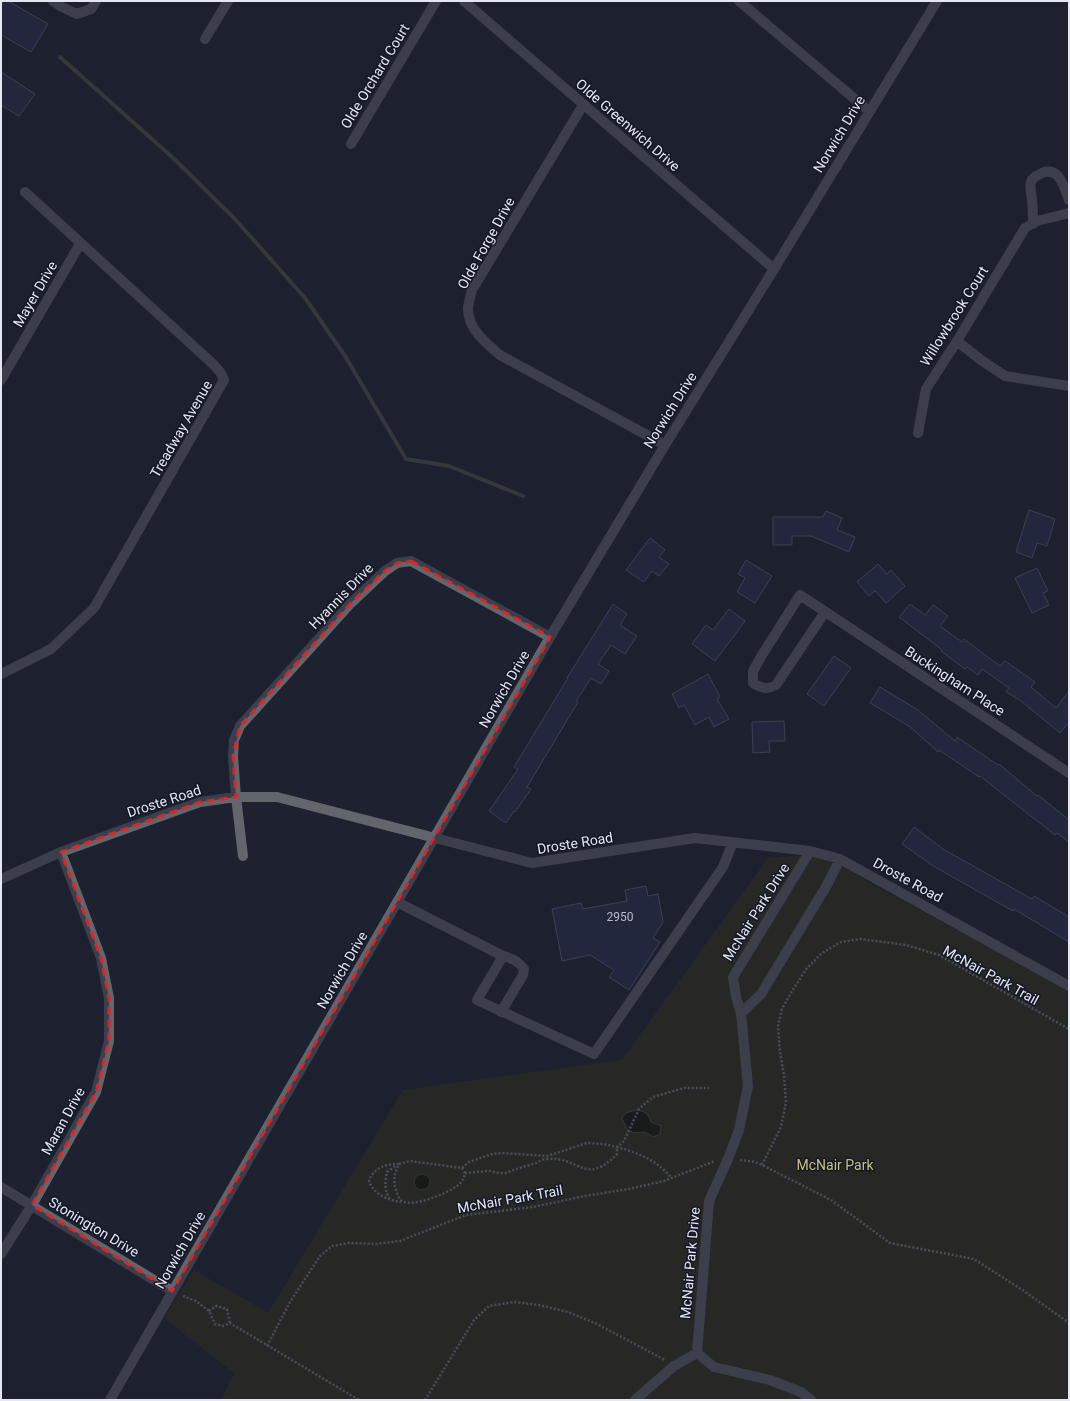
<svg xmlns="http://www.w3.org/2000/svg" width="1070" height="1401" font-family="Roboto,sans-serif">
<rect width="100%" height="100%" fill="#1d2130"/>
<path fill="#343219" d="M822 854 884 891 1069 990V1400H221L234 1373 164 1318 194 1270 268 1313 403 1090 622 1060 768 858Z"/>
<path fill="#141200" stroke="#525248" d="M636 1110C646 1112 647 1112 651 1122L661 1126 660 1134C651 1139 652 1135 645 1132 630 1134 628 1132 622 1118L626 1113Z
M414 1182a8 8 0 1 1 16 0a8 8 0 1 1-16 0Z"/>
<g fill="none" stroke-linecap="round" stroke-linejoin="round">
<path stroke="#525248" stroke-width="4" d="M60 57 171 156 235 219 305 298 345 356 406 459 449 466 523 496"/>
</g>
<path fill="#29304e" stroke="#606576" d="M1 1H8L48 24 31 52 1 35Z
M1 72 35 94 19 116 1 105Z
M1029 510 1055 519 1047 546 1037 543 1032 558 1016 552Z
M826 511 842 518 837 530 855 537 849 552 811 536H792V545H773V517H823Z
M650 538 665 550 659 557 669 564 659 576 652 571 644 582 626 570Z
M746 560 772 576 755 603 737 592 745 578 738 574Z
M878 564 887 574 891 570 905 586 886 603 875 591 869 596 857 582Z
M1037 568 1048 591 1043 593 1049 605 1032 613 1015 578Z
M613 604 627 614 620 625 637 636 625 654 611 645 598 664 609 671 601 684 591 678 576 701 578 702 527 787 531 789 515 812 514 811 506 823 489 811 518 769 514 767 568 678H567Z
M910 604 925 615 933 605 948 616 940 626 962 642 964 639 1000 666 1005 661 1035 682 1031 687 1056 708 1069 691V722L1060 733 1021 701 1006 692 1009 688 982 669 978 675 967 667 965 669 941 651 942 650 899 617Z
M729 609 745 621 715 661 692 644 706 625 713 630Z
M834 656 851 668 824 706 807 694Z
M708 674 720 697 717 699 729 719 714 727 709 717 695 725 684 705 679 708 672 694Z
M880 687 918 710 955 741 957 737 998 765 999 764 1037 796 1038 795 1069 820V842L1057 833 1055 835 980 776 979 777 939 750 938 752 909 726 870 703Z
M784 721 785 741H769L770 752 753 753 752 722Z
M914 827 943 849 1032 899 1034 896 1069 917V942L1014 909 1013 911 935 867 902 844Z
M646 886 648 896 658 894 663 922 653 938 660 942 629 990 609 977 614 970 590 955 562 961 552 909 581 903 583 909 627 901 625 890Z"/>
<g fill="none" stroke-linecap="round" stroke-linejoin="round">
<path stroke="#7e818e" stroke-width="2.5" stroke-dasharray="2 2" stroke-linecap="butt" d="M740 1160 755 1162 762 1165 831 1200 890 1243 974 1259 1024 1291 1069 1323
M399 1164C386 1164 374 1167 369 1181 374 1195 388 1200 401 1202
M762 1165 781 1127 786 1102 784 1075 780 1052 778 1026 782 1009 792 991 807 968 822 953 841 942 860 939 906 945 939 955 1069 1029
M462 1168 465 1173C464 1178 462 1183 457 1186 448 1193 412 1208 402 1201 399 1199 397 1194 396 1190 393 1179 394 1174 399 1164L410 1161 462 1168 469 1162 492 1154 502 1153 547 1156 587 1143 603 1144 617 1147 624 1141 639 1109 653 1097 684 1088H709
M465 1173 489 1171 499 1173H506C516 1169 526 1166 536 1163 539 1161 543 1159 547 1159 580 1156 585 1187 617 1154V1147C636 1152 659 1161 671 1178
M390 1199C384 1191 385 1181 387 1172L397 1165
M183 1296 196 1301 209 1311 215 1324 223 1326 230 1323 359 1400
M209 1311 216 1306 227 1309 230 1323
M267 1346 290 1302 320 1256 332 1246 349 1243 376 1244 400 1241 466 1215 533 1207 585 1196 629 1189 664 1181 715 1161
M425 1400 474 1320 489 1306 514 1302 539 1305 568 1312 597 1324 665 1360"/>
<path stroke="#63656d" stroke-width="10" d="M53 1 62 7 77 14 91 9 96 1
M464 1 774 269
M739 1 869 111
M205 39 228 1
M583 105 472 290C471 296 468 303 468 309 468 329 486 343 500 355L665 445
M351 144 436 1
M1033 224C1033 216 1033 209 1032 201 1032 195 1029 188 1031 182 1032 178 1036 176 1040 174 1058 164 1064 186 1069 200
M957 341 981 360 1005 376 1069 386
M1 380 80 244
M918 433 926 389 957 341 1025 228 1037 221 1069 213
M825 612 776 685C767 690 761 688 753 683V671L762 655 800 595 1069 773
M1 674 51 649 94 608 224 380 220 372 213 364 25 192
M810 851 733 977 736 997 741 1013 761 994 827 885 840 859
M243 856 236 797 233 756 234 740 240 726 351 603 385 571 397 563 411 561 550 637
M1 879 61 852 200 802 236 797H277L532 863 695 838 810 851 840 859 1069 986
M397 902 503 956 477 1000 594 1054 723 867 733 842
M501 1012 523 975 524 969C518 961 512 958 503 956
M1 1187 172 1291
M1 1254 32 1205 96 1092 109 1041V998L101 958 61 852
M697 1353 709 1201 728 1159 739 1130 748 1086 741 1013
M110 1400 550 637 665 445 774 269 937 1
M635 1400 674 1366 697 1353 714 1367 770 1380 801 1392 811 1400"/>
</g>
<path d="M0 0H1070V1401H0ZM411 561 550 637 172 1291 32 1205 96 1092 109 1041V998L101 958 61 852 200 802 236 797 233 756 240 726 351 603 385 571 397 563Z" fill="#1d2130" fill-opacity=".55" fill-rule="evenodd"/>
<path fill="none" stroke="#d62828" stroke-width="3" stroke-dasharray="8 5" stroke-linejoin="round" d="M411 561 550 637 172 1291 32 1205 96 1092 109 1041V998L101 958 61 852 200 802 236 797 233 756 240 726 351 603 385 571 397 563Z"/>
<g text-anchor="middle" stroke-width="3" stroke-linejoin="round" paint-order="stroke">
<g font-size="12" fill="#b5b9c8">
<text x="620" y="921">2950</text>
</g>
<g font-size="14" fill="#e4e7f1" stroke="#141826">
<text transform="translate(375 76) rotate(-59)" y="5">Olde Orchard Court</text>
<text transform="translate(628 125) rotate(41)" y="5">Olde Greenwich Drive</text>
<text transform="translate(839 134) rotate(-59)" y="5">Norwich Drive</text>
<text transform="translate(486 243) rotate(-61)" y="5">Olde Forge Drive</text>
<text transform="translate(35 294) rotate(-60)" y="5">Mayer Drive</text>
<text transform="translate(954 316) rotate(-58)" y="5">Willowbrook Court</text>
<text transform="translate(670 410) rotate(-58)" y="5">Norwich Drive</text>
<text transform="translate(181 429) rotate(-60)" y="5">Treadway Avenue</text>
<text transform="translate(341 596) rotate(-46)" y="5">Hyannis Drive</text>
<text transform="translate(955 681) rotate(33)" y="5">Buckingham Place</text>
<text transform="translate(504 689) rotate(-60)" y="5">Norwich Drive</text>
<text transform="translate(164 801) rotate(-18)" y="5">Droste Road</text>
<text transform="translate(575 843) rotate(-9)" y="5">Droste Road</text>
<text transform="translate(908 880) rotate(29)" y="5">Droste Road</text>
<text transform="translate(756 912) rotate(-58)" y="5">McNair Park Drive</text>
<text transform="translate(342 970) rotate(-60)" y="5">Norwich Drive</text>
<text transform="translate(991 975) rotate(29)" y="5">McNair Park Trail</text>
<text transform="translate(63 1121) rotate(-61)" y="5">Maran Drive</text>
<text transform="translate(510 1199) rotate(-10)" y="5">McNair Park Trail</text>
<text transform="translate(94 1227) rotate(31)" y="5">Stonington Drive</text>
<text transform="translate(180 1250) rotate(-60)" y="5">Norwich Drive</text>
<text transform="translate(690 1263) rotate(-85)" y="5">McNair Park Drive</text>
</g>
<g font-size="14" fill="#c5c281" stroke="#141826">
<text x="835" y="1170">McNair Park</text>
</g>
</g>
<rect width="1070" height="1401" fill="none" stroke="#e4e7f1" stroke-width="4"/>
</svg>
